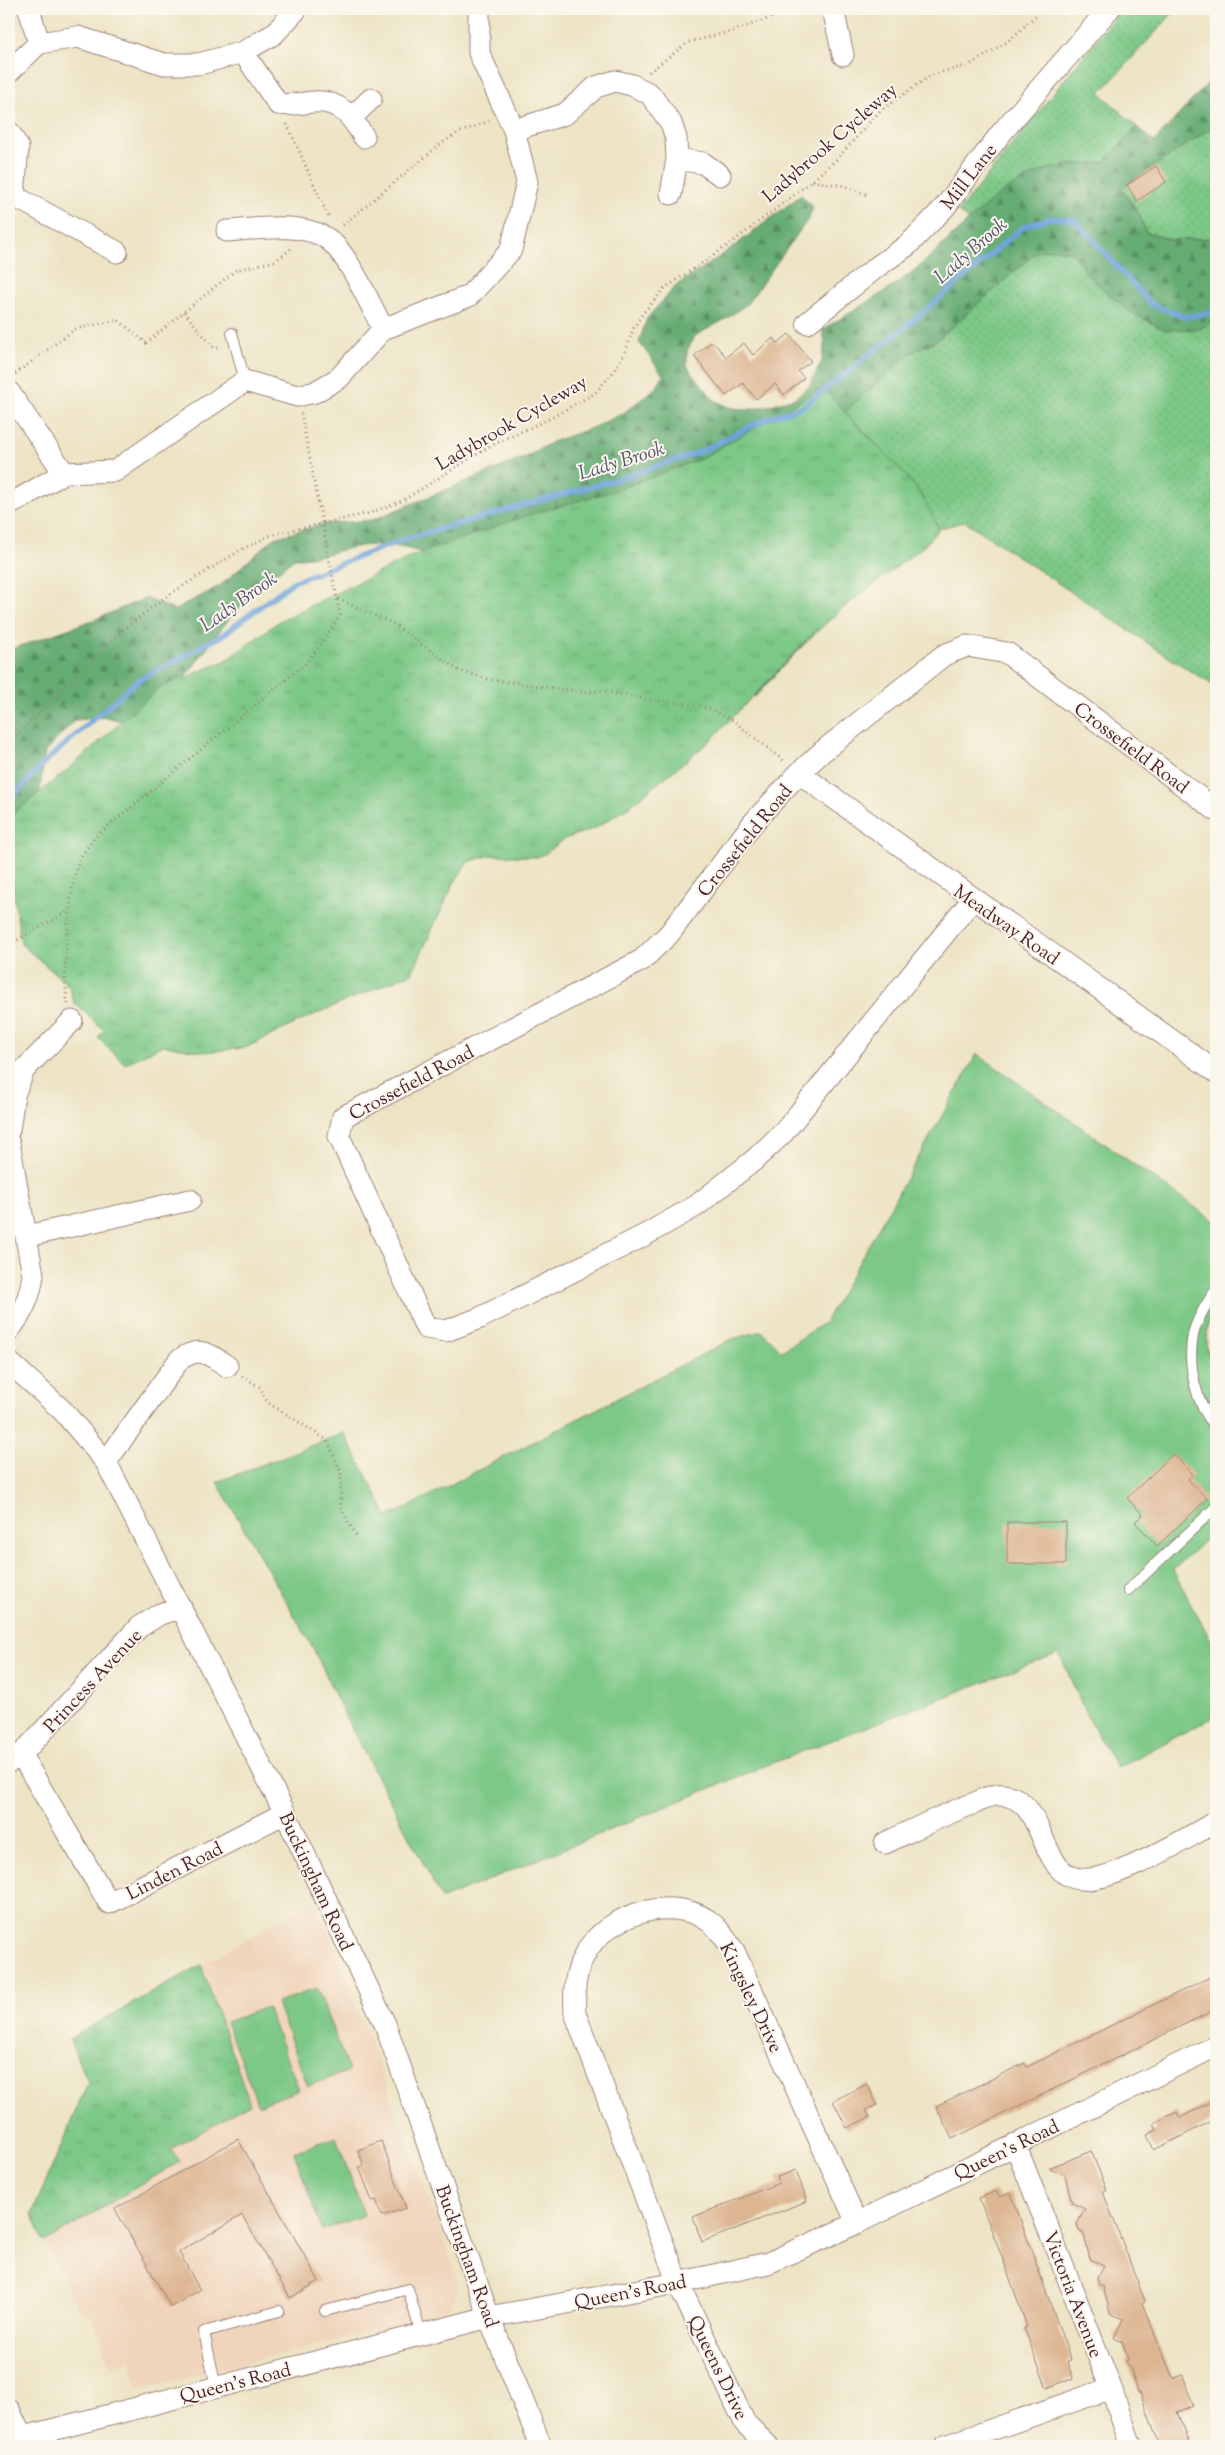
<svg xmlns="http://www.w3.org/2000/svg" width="1225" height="2455" font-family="'Sorts Mill Goudy',serif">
<defs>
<pattern id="grass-dots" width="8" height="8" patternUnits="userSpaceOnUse" patternTransform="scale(1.25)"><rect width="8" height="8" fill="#7cc886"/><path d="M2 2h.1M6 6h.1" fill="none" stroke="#6dab74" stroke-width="1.8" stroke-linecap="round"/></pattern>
<pattern id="forest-firs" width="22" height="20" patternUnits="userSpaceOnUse" patternTransform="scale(1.25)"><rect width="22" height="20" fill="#65ac73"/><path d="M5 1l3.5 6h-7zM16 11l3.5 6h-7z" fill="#558b5f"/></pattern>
<pattern id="park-tufts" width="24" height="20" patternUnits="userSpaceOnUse" patternTransform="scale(1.25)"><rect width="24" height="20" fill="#7cc886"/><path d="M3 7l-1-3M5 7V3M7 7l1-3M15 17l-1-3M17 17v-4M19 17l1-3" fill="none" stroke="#6dab74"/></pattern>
</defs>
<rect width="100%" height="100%" fill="#fbf7ec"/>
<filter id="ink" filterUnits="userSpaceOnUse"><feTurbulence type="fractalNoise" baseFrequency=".02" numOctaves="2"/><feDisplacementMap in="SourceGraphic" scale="10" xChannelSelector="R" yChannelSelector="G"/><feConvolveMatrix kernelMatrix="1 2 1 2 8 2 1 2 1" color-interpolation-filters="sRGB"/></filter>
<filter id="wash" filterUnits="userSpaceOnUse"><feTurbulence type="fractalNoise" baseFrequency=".0096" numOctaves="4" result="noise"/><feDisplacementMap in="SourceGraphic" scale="20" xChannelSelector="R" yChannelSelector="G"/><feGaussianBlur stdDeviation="1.12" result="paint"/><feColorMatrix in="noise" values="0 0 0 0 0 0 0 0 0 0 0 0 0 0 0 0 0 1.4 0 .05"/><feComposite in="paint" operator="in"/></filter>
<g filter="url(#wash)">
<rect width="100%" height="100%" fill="#ede4c5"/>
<path fill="#f0d5bc" d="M313 1902 333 1943 455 2270 458 2280 457 2295 449 2308 436 2315 138 2390 130 2361 110 2366 92 2315 82 2316 32 2214 88 2082 69 2039Z"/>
<path fill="url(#grass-dots)" stroke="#637458" d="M1121 9H1168L1173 13 1100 93 1137 127 1105 162 1071 165 1006 191 970 221 958 212Z
M1216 125V238L1172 240 1146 232 1139 214 1121 187Z
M1023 227 1216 312V687L1173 660 965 521 939 529 916 488 864 431 844 413Z"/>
<path fill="url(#forest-firs)" stroke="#58664f" d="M1216 74V125L1121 188 1139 214 1146 232 1172 240 1216 238V318L1200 329 1165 330 1130 312 1108 294 1089 276 1071 252 1054 249 1038 251 937 340 909 354 844 413 864 431 916 488 939 529C911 559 876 581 844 607 812 634 783 666 755 697L444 559C415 550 386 541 355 547 331 552 320 558 294 558L256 589 229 619 184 679 123 722 107 717 75 720 45 752 40 790 42 806 29 858 9 896V650L96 619 146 598 175 610 221 585 274 538 323 524 372 520 526 457 552 442 594 427 622 414 657 387 663 375 639 342 647 318 677 285 732 248 801 195 813 207 809 218 747 304 729 317 695 336 687 351V366L713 399 728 407 746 410 767 406 795 398 809 387 822 361 825 341 822 330C852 311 884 294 912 272 951 241 990 192 1037 173 1058 164 1083 164 1105 162L1137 127 1154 142Z"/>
<path fill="url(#park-tufts)" stroke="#637458" d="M824 387C851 424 889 453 917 489 926 501 932 516 939 529L924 546 843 608 805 642 709 742 631 805 596 828 564 839 545 854 537 857 491 855 468 862 454 883 412 973 311 1016 245 1048 204 1052 163 1045 125 1064 98 1038 104 1030 74 1003 69 986 21 944 9 861V817L70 768 159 688 225 661 281 620 410 557 529 515 617 490 701 459Z
M201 1965 250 2104 171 2149 179 2162 44 2242 32 2214 88 2082 69 2039Z"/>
<path fill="#7cc886" stroke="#637458" d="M977 1054 1216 1222V1306C1205 1324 1201 1351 1216 1367V1530L1173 1570 1216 1650V1716L1117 1768 1087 1716 1059 1653 762 1767 442 1899 347 1720 313 1648 217 1482 344 1433 388 1517 732 1339 762 1331 782 1351 825 1322Z
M317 1988 349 2071 308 2086 277 2003Z
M267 2007 299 2090 258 2105 226 2022Z
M336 2137 364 2215 322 2230 294 2152Z"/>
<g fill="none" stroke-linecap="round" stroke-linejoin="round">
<path stroke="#6ea3db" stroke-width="5.5" d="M9 801 45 762 137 681 221 636 293 582 405 539 618 479 700 452 763 420 804 406 914 320 1023 227 1050 218 1075 220 1151 304 1184 317 1216 312"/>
</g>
<g id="blocks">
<path fill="#ddb592" d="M1156 166 1166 182 1137 201 1127 185Z
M789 334 811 361 798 371 804 378 784 395 775 384 756 399 743 383 726 396 694 356 712 341 726 357 744 343 753 355 773 338 778 343Z
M1173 1454 1193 1474 1188 1479 1207 1499 1157 1546 1135 1522 1143 1515 1127 1498Z
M1007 1522H1066V1564H1007Z
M1216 1974V2009L952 2139 936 2106 1025 2063 1027 2067Z
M867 2084 877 2105 866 2110 870 2117 847 2128 833 2101Z
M1216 2099V2119L1154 2150 1147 2135 1157 2130 1154 2123 1177 2112 1180 2118Z
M238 2139 319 2281 290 2298 242 2215 179 2252 200 2290 171 2307 115 2209Z
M381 2141 406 2208 382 2216 376 2200 372 2201 359 2167 364 2166 358 2150Z
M1091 2151 1107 2190 1103 2192 1145 2301 1142 2303 1173 2378 1183 2375 1193 2406 1177 2412 1190 2446H1160L1140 2392H1138L1131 2370 1126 2362 1128 2359 1122 2342 1114 2338 1123 2319 1110 2313 1103 2286 1099 2285 1097 2278 1104 2265 1090 2259 1083 2232 1079 2230 1077 2224 1085 2209 1072 2203 1065 2175 1049 2168Z
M796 2170 807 2201 702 2242 693 2217 779 2183 777 2177Z
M996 2191 999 2197 1011 2193 1071 2361 1067 2362 1073 2378 1047 2388 1024 2328 1027 2327 1004 2262 979 2198Z"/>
</g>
</g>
<g filter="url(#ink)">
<use href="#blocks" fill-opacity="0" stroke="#9c8278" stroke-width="1"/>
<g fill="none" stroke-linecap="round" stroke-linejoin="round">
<g stroke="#9c8278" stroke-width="12">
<path id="service" d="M232 333 245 381
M1216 1290C1206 1304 1197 1318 1193 1335 1187 1365 1196 1405 1216 1427
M1128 1590 1216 1507
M325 2311 408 2289 421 2334
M216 2387 204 2332 279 2311"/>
</g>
<g stroke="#9c8278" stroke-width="23">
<path id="minor" d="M29 9 39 43
M833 9 843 55
M243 52 278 104C291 106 300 103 313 102 339 99 352 117 364 137
M9 72 39 43 78 37 164 64H199L243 52 274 34 297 9
M352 117 371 99
M514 130 565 114 596 87 615 81 632 85 650 94 671 123 676 138 677 159 671 194
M9 132 18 147 14 196 117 252
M677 159 703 163 720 175
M227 231C256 229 304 221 329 240 348 254 371 306 383 329
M807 323 878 266 908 245 944 208 1002 132 1109 9
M9 392 64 473 115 471 245 381 297 396 315 392 339 378 383 329 469 296 511 250 527 182 514 130 479 53V9
M9 505 64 473
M799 773 1216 1072
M973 899 783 1133 753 1161 696 1206 645 1235 480 1318 446 1331 426 1328 339 1136 343 1117 642 960 669 934 753 823 799 773 823 751 944 655 967 646 1007 653 1216 810
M9 1130 14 1095 24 1070 72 1021
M9 1143 33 1275C30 1297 23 1313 9 1330
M27 1236 190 1200
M9 1362 63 1411 106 1462 285 1813 385 2024 489 2317 541 2446
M106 1462 179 1360C200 1345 208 1354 227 1366
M21 1755 109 1903 285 1813
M9 1762 21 1755 139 1627 160 1614 181 1607
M885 1843C915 1829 944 1814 975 1803 981 1800 990 1796 996 1795 1048 1791 1036 1876 1081 1879 1116 1882 1184 1839 1216 1822
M1015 2144 1111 2388 1131 2446
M9 2410 26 2446
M9 2441 489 2317 678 2283 768 2263 857 2223 1216 2046
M768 2446 745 2423 678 2283 575 2013C574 1990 574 1975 585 1954 607 1912 679 1892 715 1926 722 1933 728 1943 734 1951L857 2223
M945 2446 1111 2388"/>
</g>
<path stroke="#9c8278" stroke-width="3" stroke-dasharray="1 4" stroke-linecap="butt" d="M649 72 689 42 730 32 796 9
M287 124 328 216
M812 181 845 186 868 195
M343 225 442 143 458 133 489 121
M184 312 214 348H222
M15 374 75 329 118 320 146 343 236 270 275 261 291 249
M338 599 392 623 458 670 487 679 582 692 605 691 649 700 697 705 712 710 732 720 784 761
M9 743 124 629 167 596 239 551 271 535 370 513 402 501 490 446 551 418 595 393 612 374 625 352 634 327 644 312 665 288 730 244 812 181 837 159 880 111 931 75 969 65 1007 42 1043 9
M9 945 70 910
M68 1004C61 974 69 901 76 870 79 857 88 847 95 837L306 663 320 646 340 615 301 413
M242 1376 260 1387 267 1402 327 1440 341 1472 340 1507 357 1537"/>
<use href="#service" stroke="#fff" stroke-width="10"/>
<use href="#minor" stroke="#fff" stroke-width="21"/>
</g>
</g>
<g text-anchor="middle" stroke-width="4" stroke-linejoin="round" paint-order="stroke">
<g font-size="19" fill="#4a1f2b" stroke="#fbf7ec">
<text transform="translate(829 142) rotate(-41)" y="7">Ladybrook Cycleway</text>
<text transform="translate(968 176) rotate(-52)" y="7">Mill Lane</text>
<text transform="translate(511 422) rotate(-30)" y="7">Ladybrook Cycleway</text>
<text transform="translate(1132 747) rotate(37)" y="7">Crossefield Road</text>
<text transform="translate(744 840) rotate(-51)" y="7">Crossefield Road</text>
<text transform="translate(1007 924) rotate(35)" y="7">Meadway Road</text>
<text transform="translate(411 1082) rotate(-28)" y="7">Crossefield Road</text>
<text transform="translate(92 1680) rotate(-47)" y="7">Princess Avenue</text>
<text transform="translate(174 1870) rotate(-27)" y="7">Linden Road</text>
<text transform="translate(317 1881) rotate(65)" y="7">Buckingham Road</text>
<text transform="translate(752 1997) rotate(64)" y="7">Kingsley Drive</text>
<text transform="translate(1006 2149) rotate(-26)" y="7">Queen's Road</text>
<text transform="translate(468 2256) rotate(70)" y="7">Buckingham Road</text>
<text transform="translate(630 2291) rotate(-11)" y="7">Queen's Road</text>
<text transform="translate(1074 2294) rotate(69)" y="7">Victoria Avenue</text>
<text transform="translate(719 2367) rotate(64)" y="7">Queens Drive</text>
<text transform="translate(235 2382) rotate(-14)" y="7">Queen's Road</text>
</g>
<g font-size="20" font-style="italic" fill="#585471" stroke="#fbf7ec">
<text transform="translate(970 250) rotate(-41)" y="7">Lady Brook</text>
<text transform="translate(621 460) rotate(-17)" y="7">Lady Brook</text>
<text transform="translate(238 601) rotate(-35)" y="7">Lady Brook</text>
</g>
</g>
<rect width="1225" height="2455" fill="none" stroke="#fbf7ec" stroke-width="30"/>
</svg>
